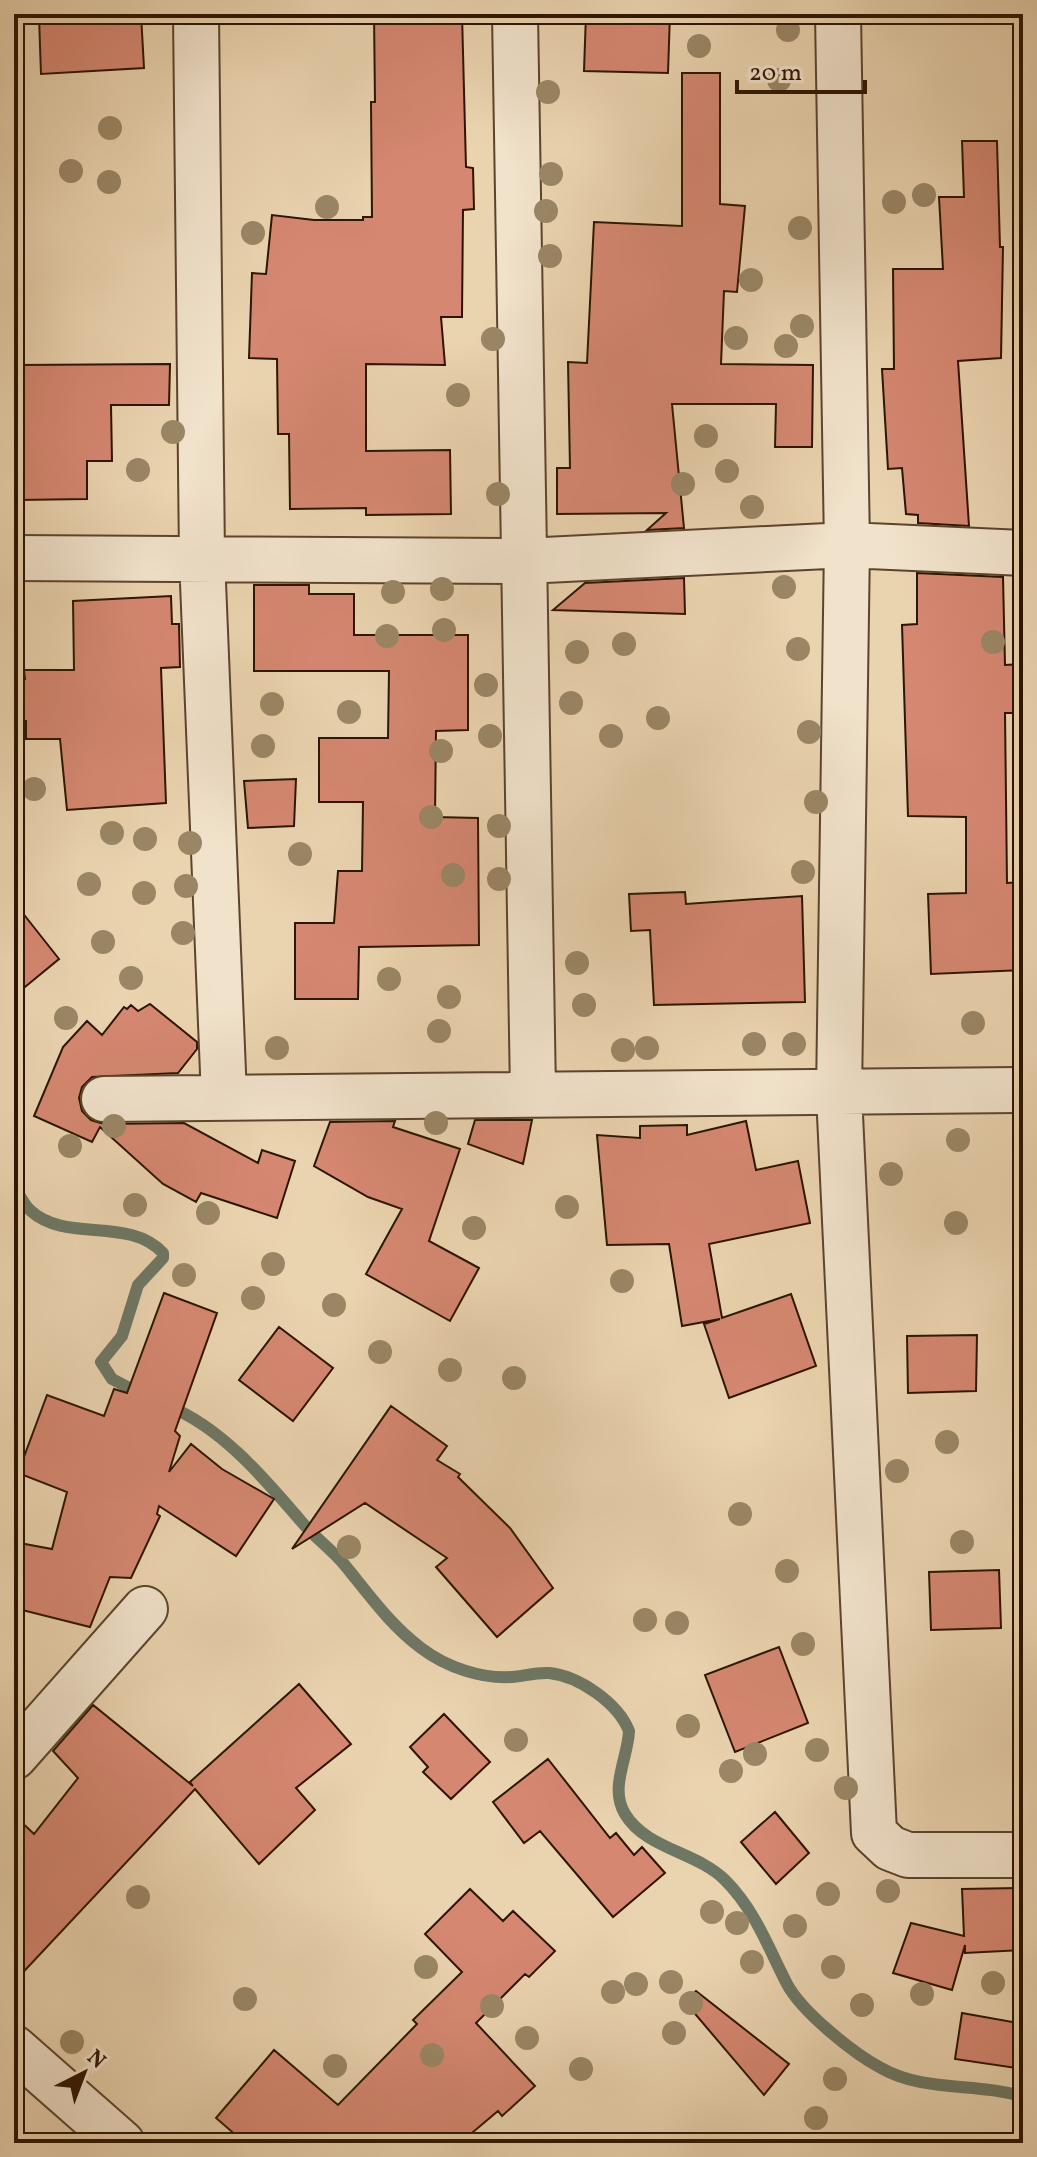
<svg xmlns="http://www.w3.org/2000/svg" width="1037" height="2157" font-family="Vollkorn,serif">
<rect width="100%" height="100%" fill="#ead3af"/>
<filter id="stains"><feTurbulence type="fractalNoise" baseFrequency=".0025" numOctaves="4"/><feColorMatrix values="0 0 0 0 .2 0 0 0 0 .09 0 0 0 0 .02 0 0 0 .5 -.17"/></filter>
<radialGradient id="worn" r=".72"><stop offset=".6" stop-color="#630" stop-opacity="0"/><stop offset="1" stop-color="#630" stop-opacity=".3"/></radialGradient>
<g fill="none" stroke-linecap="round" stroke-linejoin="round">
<path stroke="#6e7764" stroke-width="12" d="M14 1185C19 1194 23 1204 31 1211 66 1243 129 1216 163 1253V1258L138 1285 122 1336 101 1362 112 1379 143 1395
M168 1406C221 1427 264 1478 300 1520 313 1536 330 1548 343 1563 368 1593 389 1624 421 1648 446 1667 481 1679 512 1677 524 1676 537 1672 549 1673 579 1676 618 1703 629 1731 628 1758 609 1788 625 1814 646 1849 697 1852 725 1880 755 1910 768 1947 787 1984 802 2012 853 2053 881 2068 925 2093 978 2082 1023 2097"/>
</g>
<path fill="#d58771" stroke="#2d1500" stroke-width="2" d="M79 14H141L144 68 41 74 39 17Z
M374 14H462L466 167 473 168 474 209 463 210 462 317H441L445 365 366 364V451L450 450 451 514 366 515V508L290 509 289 434H278L277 359 249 358 252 273 266 274 272 215 314 220H363V217H372L371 102H375Z
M586 14H670L668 73 584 71Z
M682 73H720V204L745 206 737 292 724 291 721 364 813 365 812 447H775L776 404H672L684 528 647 530 666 513 557 514V468H570L568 362 587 363 594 222 682 226Z
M962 141H997L1000 247H1003L1001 358 958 361 969 526 918 523V515L906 514 902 468 888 469 882 369H894L893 269H943L939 197H964Z
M170 364 169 405H111L112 461H87V499L18 500 17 365Z
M917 573 1003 577 1005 665 1023 664V713H1005L1007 883 1023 882V970L931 974 928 894 966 893V817L908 816 902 625 917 624Z
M684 578 685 614 553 610 585 583Z
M254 585H309V594H354V635H468V730L436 731 435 817 478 818 479 945 359 947 358 999H295V923H334L338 871H362L363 802H319V738H388L389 671H254Z
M171 596 172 624H179L180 667 161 668 166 803 67 810 60 739H26V721L14 720V678L25 679 24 670H74L73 601Z
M296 779 294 826 248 828 244 781Z
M685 892 686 904 802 896 805 1002 654 1005 650 930 631 931 629 894Z
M14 902 59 959 14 996Z
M150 1004 197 1042V1049L178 1073 92 1077 82 1087 79 1098 82 1111 91 1120 104 1124 184 1123 258 1163 262 1150 295 1161 277 1218 201 1193 196 1202 163 1184 100 1127 92 1142 34 1116 63 1047 87 1021 102 1035 124 1007 127 1009 131 1005 138 1011Z
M475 1120H532L523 1164 468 1144Z
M395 1121 393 1127 460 1149 429 1241 479 1268 450 1321 366 1274 402 1209 368 1197 314 1166 330 1122Z
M746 1121 756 1170 798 1161 810 1223 709 1244 722 1318 791 1294 816 1366 729 1398 704 1324 720 1319 682 1326 669 1244 607 1245 597 1135 640 1138V1126L687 1125V1135Z
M164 1293 217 1313 175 1431 180 1436 169 1472 191 1444 222 1469 274 1499 236 1556 159 1506 157 1514 160 1516 131 1578 110 1577 90 1627 14 1608V1542L52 1549 67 1492 18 1473 47 1395 104 1416 114 1389 127 1393Z
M279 1327 333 1368 293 1421 239 1380Z
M977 1335 976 1391 908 1393 907 1336Z
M391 1406 447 1446 437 1460 460 1474 458 1477 510 1528 553 1588 497 1637 436 1567 447 1558 365 1503 292 1549Z
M999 1570 1001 1628 931 1630 929 1572Z
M779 1647 808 1723 735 1752 705 1675Z
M299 1684 351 1744 296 1788 315 1810 259 1864 195 1789 14 1982V1815L34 1834 78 1778 53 1751 93 1705 193 1786 190 1782Z
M444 1714 490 1762 451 1799 423 1772 428 1767 410 1747Z
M548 1759 610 1838 616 1833 634 1855 642 1847 665 1873 613 1917 540 1831 524 1843 493 1802Z
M775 1812 809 1853 776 1884 741 1842Z
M1023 1888V1950L965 1953V1945L952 1990 893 1973 911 1923 964 1936 962 1889Z
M470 1889 503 1921 513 1911 555 1951 529 1977 525 1974 476 2023 535 2086 502 2116 498 2111 460 2143H245L216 2118 274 2050 338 2105 417 2024 413 2020 462 1972 425 1934Z
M696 1991 789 2064 764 2095 685 2002Z
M962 2013 1023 2024V2069L955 2059Z"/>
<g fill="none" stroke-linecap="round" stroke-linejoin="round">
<g stroke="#5c442c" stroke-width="48">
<path id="minor" d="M196 14 202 558 224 1097
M515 14 533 1093
M838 14 847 545 839 1094 874 1833 890 1848 908 1855H1023
M14 558 525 561 847 545 1023 553
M104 1099 1023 1090
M14 1757 145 1609
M14 2048 122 2143"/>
</g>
<use href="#minor" stroke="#f1e2cb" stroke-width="44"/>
</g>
<g fill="#9a8665">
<circle cx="788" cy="30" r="12"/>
<circle cx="699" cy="46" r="12"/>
<circle cx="779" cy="80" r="12"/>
<circle cx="548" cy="92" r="12"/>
<circle cx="110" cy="128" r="12"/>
<circle cx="71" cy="171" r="12"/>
<circle cx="551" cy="174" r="12"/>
<circle cx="109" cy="182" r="12"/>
<circle cx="924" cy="195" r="12"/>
<circle cx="894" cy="202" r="12"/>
<circle cx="327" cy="207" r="12"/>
<circle cx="546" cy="211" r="12"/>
<circle cx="800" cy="228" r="12"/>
<circle cx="253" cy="233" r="12"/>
<circle cx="550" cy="256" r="12"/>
<circle cx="751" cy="280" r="12"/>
<circle cx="802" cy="326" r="12"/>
<circle cx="736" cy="338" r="12"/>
<circle cx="493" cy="339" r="12"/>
<circle cx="786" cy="346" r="12"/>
<circle cx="458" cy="395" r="12"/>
<circle cx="173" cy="432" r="12"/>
<circle cx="706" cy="436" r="12"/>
<circle cx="138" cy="470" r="12"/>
<circle cx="727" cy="471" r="12"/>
<circle cx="683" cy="484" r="12"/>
<circle cx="498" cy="494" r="12"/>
<circle cx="752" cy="507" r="12"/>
<circle cx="784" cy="587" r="12"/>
<circle cx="442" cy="589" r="12"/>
<circle cx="393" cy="592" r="12"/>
<circle cx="444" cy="630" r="12"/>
<circle cx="387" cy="636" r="12"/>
<circle cx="993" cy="642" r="12"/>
<circle cx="624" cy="644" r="12"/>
<circle cx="798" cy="649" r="12"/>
<circle cx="577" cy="652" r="12"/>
<circle cx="486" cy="685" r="12"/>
<circle cx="571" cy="703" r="12"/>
<circle cx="272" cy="704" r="12"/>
<circle cx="349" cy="712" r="12"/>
<circle cx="658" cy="718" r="12"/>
<circle cx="809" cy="732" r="12"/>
<circle cx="490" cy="736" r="12"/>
<circle cx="611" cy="736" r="12"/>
<circle cx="263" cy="746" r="12"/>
<circle cx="441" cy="751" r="12"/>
<circle cx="34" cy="789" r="12"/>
<circle cx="816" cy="802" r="12"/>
<circle cx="431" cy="817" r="12"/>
<circle cx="499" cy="826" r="12"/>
<circle cx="112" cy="833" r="12"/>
<circle cx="145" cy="839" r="12"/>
<circle cx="190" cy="843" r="12"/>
<circle cx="300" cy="854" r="12"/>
<circle cx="803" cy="872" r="12"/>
<circle cx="453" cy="875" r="12"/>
<circle cx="499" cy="879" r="12"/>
<circle cx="89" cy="884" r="12"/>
<circle cx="186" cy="886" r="12"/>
<circle cx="144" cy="893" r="12"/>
<circle cx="183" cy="933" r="12"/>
<circle cx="103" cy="942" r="12"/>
<circle cx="577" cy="963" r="12"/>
<circle cx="131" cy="978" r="12"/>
<circle cx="389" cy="979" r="12"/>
<circle cx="449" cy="997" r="12"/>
<circle cx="584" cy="1005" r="12"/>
<circle cx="66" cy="1018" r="12"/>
<circle cx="973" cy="1023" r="12"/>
<circle cx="439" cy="1031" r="12"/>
<circle cx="754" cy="1044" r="12"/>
<circle cx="794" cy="1044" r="12"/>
<circle cx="277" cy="1048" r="12"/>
<circle cx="647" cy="1048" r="12"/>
<circle cx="623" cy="1050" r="12"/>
<circle cx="436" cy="1123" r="12"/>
<circle cx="114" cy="1126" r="12"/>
<circle cx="958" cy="1140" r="12"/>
<circle cx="70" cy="1146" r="12"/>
<circle cx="891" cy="1174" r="12"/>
<circle cx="135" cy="1205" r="12"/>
<circle cx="567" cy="1207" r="12"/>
<circle cx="208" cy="1213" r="12"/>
<circle cx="956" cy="1223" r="12"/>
<circle cx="474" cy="1228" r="12"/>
<circle cx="273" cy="1264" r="12"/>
<circle cx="184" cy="1275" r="12"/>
<circle cx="622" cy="1281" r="12"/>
<circle cx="253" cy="1298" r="12"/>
<circle cx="334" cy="1305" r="12"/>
<circle cx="380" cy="1352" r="12"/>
<circle cx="450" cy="1370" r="12"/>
<circle cx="514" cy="1378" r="12"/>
<circle cx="947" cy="1442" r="12"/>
<circle cx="897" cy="1471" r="12"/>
<circle cx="740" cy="1514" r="12"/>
<circle cx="962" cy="1542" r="12"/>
<circle cx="349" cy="1547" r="12"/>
<circle cx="787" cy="1571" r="12"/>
<circle cx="645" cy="1620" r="12"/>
<circle cx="677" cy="1623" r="12"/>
<circle cx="803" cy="1644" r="12"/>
<circle cx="688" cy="1726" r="12"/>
<circle cx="516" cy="1740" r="12"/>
<circle cx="817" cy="1750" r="12"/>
<circle cx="755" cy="1754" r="12"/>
<circle cx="731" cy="1771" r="12"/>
<circle cx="846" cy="1788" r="12"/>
<circle cx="888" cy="1891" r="12"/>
<circle cx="828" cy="1894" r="12"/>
<circle cx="138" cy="1897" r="12"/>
<circle cx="712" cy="1912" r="12"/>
<circle cx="737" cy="1923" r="12"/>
<circle cx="795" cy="1926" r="12"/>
<circle cx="752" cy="1962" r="12"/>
<circle cx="426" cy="1967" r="12"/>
<circle cx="833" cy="1967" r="12"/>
<circle cx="671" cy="1982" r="12"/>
<circle cx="993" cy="1983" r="12"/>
<circle cx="636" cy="1984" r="12"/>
<circle cx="613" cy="1992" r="12"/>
<circle cx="922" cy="1994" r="12"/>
<circle cx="245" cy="1999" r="12"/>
<circle cx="691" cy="2003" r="12"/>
<circle cx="862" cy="2005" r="12"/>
<circle cx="492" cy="2006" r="12"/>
<circle cx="674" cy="2033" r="12"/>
<circle cx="527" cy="2038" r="12"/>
<circle cx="72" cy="2042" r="12"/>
<circle cx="432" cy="2055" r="12"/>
<circle cx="335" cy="2066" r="12"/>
<circle cx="581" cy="2069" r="12"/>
<circle cx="835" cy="2079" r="12"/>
<circle cx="816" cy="2118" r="12"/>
</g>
<rect width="1037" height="2157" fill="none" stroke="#ead3af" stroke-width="48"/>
<rect x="16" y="16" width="1005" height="2125" fill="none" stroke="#2d1500" stroke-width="4"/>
<rect x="24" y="24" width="989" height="2109" fill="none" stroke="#2d1500" stroke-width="2"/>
<g transform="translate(84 2073) rotate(42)" stroke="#f1e2cb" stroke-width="6" paint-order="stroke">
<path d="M0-6L14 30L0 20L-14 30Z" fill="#2d1500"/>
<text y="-12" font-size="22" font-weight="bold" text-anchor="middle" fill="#2d1500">N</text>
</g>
<path d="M737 80v12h128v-12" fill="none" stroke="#2d1500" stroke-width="4"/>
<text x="749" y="80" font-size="24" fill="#2d1500" stroke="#f1e2cb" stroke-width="6" paint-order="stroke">20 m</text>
<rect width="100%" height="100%" filter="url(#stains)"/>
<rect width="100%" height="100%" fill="url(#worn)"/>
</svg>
